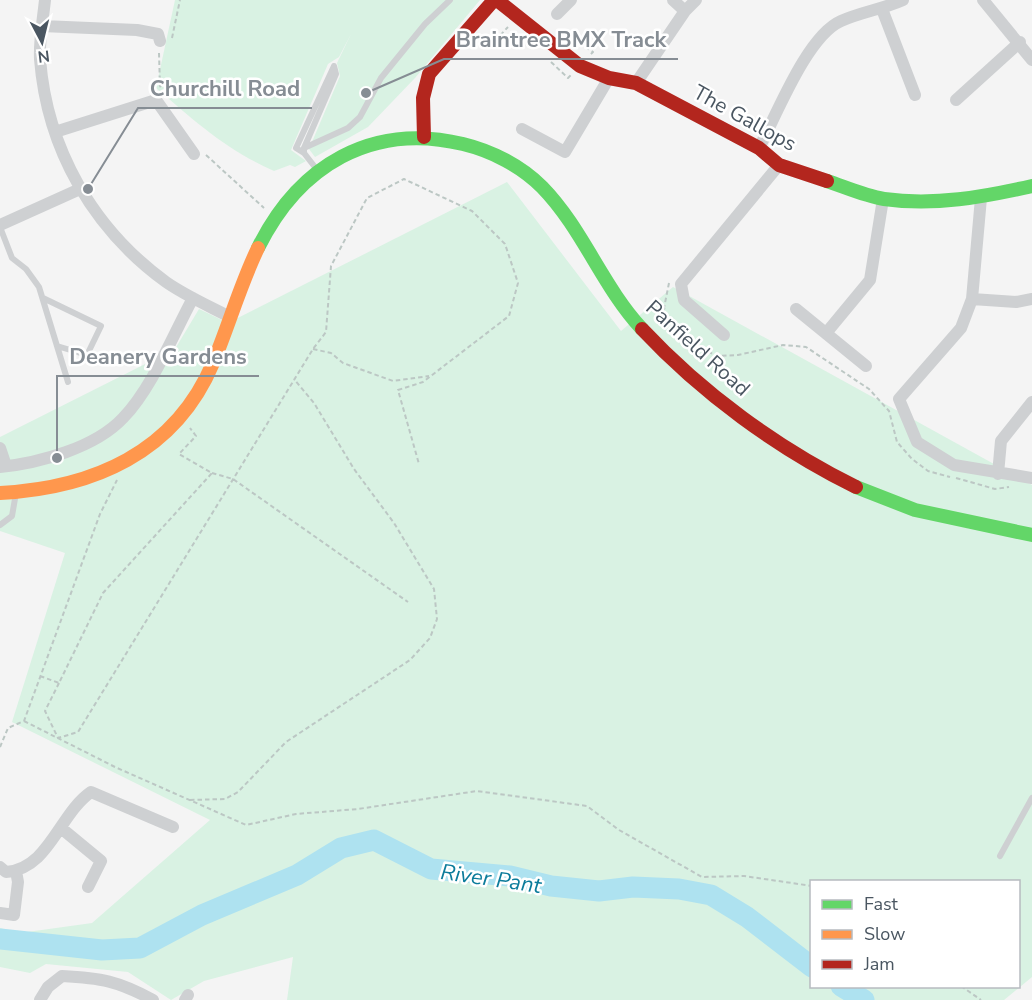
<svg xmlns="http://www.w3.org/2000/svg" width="1032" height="1000" font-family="'Nunito Sans',sans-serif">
<rect width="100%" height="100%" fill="#f4f4f4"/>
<path fill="#d9f2e3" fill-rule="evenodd" d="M175 0H480L415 78 368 127 315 157 309 149 340 76 337 63 351 34 339 57 328 64 291 150 306 161 295 167 290 165 274 171C225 149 196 122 156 88Z
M507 182 621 331 673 287 1032 485V977L1004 1000H287L293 957 204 981 171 1000 128 972 46 964 30 973 0 967V928L20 933 92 923 210 820 12 722 65 553 0 531V437L175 349 199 309 222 320V326ZM812 882H1018V986H812Z"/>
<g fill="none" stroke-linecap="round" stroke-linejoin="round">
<path stroke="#aee2f0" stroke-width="21" d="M0 939 102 950 140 948 202 915 297 875 341 848 374 840 431 869 510 876 551 886 599 891 633 887 679 889 711 895 747 917 812 967
M841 986 864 1000"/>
<path stroke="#bcc7c4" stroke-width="2" stroke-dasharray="4.5 3" stroke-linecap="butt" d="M560 31 593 52 589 56
M172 38 180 0
M490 46 508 27
M159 53 160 86 163 91
M551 62 568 78 571 75
M206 155 264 208
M669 283 664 308 672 327 693 344 717 356 738 355 783 345 806 347 869 389 889 411 897 442 912 459 928 471 950 477
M313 349 331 353 343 363 393 381 429 376
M212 473 233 479 408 602
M956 478 995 489 1009 487
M40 676 59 683 103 593 212 473 179 454 196 436 190 428
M59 683 45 711 58 738 78 732 313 349 326 332 331 266 367 198 404 179 472 211 505 244 518 283 509 316 423 382 398 390 419 464
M24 721 115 767 246 825 296 814 358 809 477 791 587 806 619 830 702 877 744 876 812 886
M0 747 8 728 24 721 100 514 117 480
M190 800 225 799 238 792 286 742 410 660 430 638 437 619 434 589 394 523 354 469 314 403 294 379
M961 986 981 1000"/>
<path stroke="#ced0d2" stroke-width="6" d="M304 148 348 128 360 117 381 78 425 24 450 0
M304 153V148L336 74 334 66 296 148 304 153 318 171
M0 227 12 258 26 269 39 287 68 382
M43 298 101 326 87 355 57 346
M0 525 12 516 16 493
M1000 856 1032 798"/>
<path stroke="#ced0d2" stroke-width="12" d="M45 0C43 19 39 40 40 59 47 149 93 229 166 282 186 296 209 306 230 317
M673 0 685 11
M983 0 1032 60
M882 9 915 95
M557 14 571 0
M42 26 137 30 158 34 160 41
M636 83 685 11 696 0
M956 100 1020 42
M522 129 565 152 609 78
M55 132 156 100 194 154
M759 148C777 114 807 36 841 21 861 12 883 9 903 0
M981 198 972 299 961 328 899 399 917 442 954 465 1032 478
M0 225 80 189
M972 299 1016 302 1032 299
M796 309 866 366
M827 332 870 280 883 199
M724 335 684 300 681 284 779 165
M0 448 6 466
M0 467C39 463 95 448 123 418 152 388 173 335 193 298
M998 474 1001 441 1032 402
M61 828 101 861 88 887
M0 867 6 872C49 869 59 814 91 792L173 827
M0 913 14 915 18 882 16 871
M40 1000 48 987 62 976C101 978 118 981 153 1000
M185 1000 188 995"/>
<path stroke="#63d668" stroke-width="14" d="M827 181C845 187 865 196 884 199 935 206 983 197 1032 186
M258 248C299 165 372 122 463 144 492 151 521 166 542 187 583 229 602 286 642 329
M856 487 915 510 1032 535"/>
<path stroke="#ff974d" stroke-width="14" d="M0 493C93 488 175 453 213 363 229 325 240 285 258 248"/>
<path stroke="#b3261e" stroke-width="14" d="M497 0 580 66 609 78 636 83 759 148 779 165 827 181
M424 137 423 98 429 74 494 0
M642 329C702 393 777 448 856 487"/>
</g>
<g text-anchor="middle" stroke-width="5" stroke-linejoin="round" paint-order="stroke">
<g font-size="21" fill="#4a5661" stroke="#fff">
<text transform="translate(745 118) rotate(29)" y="7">The Gallops</text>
<text transform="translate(698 348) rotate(42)" y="7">Panfield Road</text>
</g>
<g font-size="22" font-style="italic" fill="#0c7c9b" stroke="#fff">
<text transform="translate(491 878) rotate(8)" y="8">River Pant</text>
</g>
</g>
<path fill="none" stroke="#868d94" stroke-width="2" d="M366 93L444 59H678M88 189L138 108H312M57 458L57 376H259"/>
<g fill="#868d94" stroke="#fff" stroke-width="2">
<circle cx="366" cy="93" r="6"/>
<circle cx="88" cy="189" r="6"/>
<circle cx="57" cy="458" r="6"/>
</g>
<g font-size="22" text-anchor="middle" font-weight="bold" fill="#868d94" stroke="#fff" stroke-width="5" stroke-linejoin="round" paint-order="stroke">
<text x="561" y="47">Braintree BMX Track</text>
<text x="225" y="96">Churchill Road</text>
<text x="158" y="364">Deanery Gardens</text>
</g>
<rect x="810" y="880" width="210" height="108" fill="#ffffff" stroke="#b7bbc0" stroke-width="1.5"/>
<rect x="822" y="900" width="30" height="9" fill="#63d668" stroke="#b7bbc0" stroke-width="1.5"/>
<text x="864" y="910" font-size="18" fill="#4a5661">Fast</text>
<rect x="822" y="930" width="30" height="9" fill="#ff974d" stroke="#b7bbc0" stroke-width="1.5"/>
<text x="864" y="940" font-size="18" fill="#4a5661">Slow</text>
<rect x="822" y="960" width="30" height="9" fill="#b3261e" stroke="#b7bbc0" stroke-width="1.5"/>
<text x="864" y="970" font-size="18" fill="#4a5661">Jam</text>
<g transform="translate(42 42) rotate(173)" stroke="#ffffff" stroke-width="4.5" paint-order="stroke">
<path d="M0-4.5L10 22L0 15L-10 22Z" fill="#4a5661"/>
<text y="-9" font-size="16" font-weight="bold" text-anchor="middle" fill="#4a5661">N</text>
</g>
</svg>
